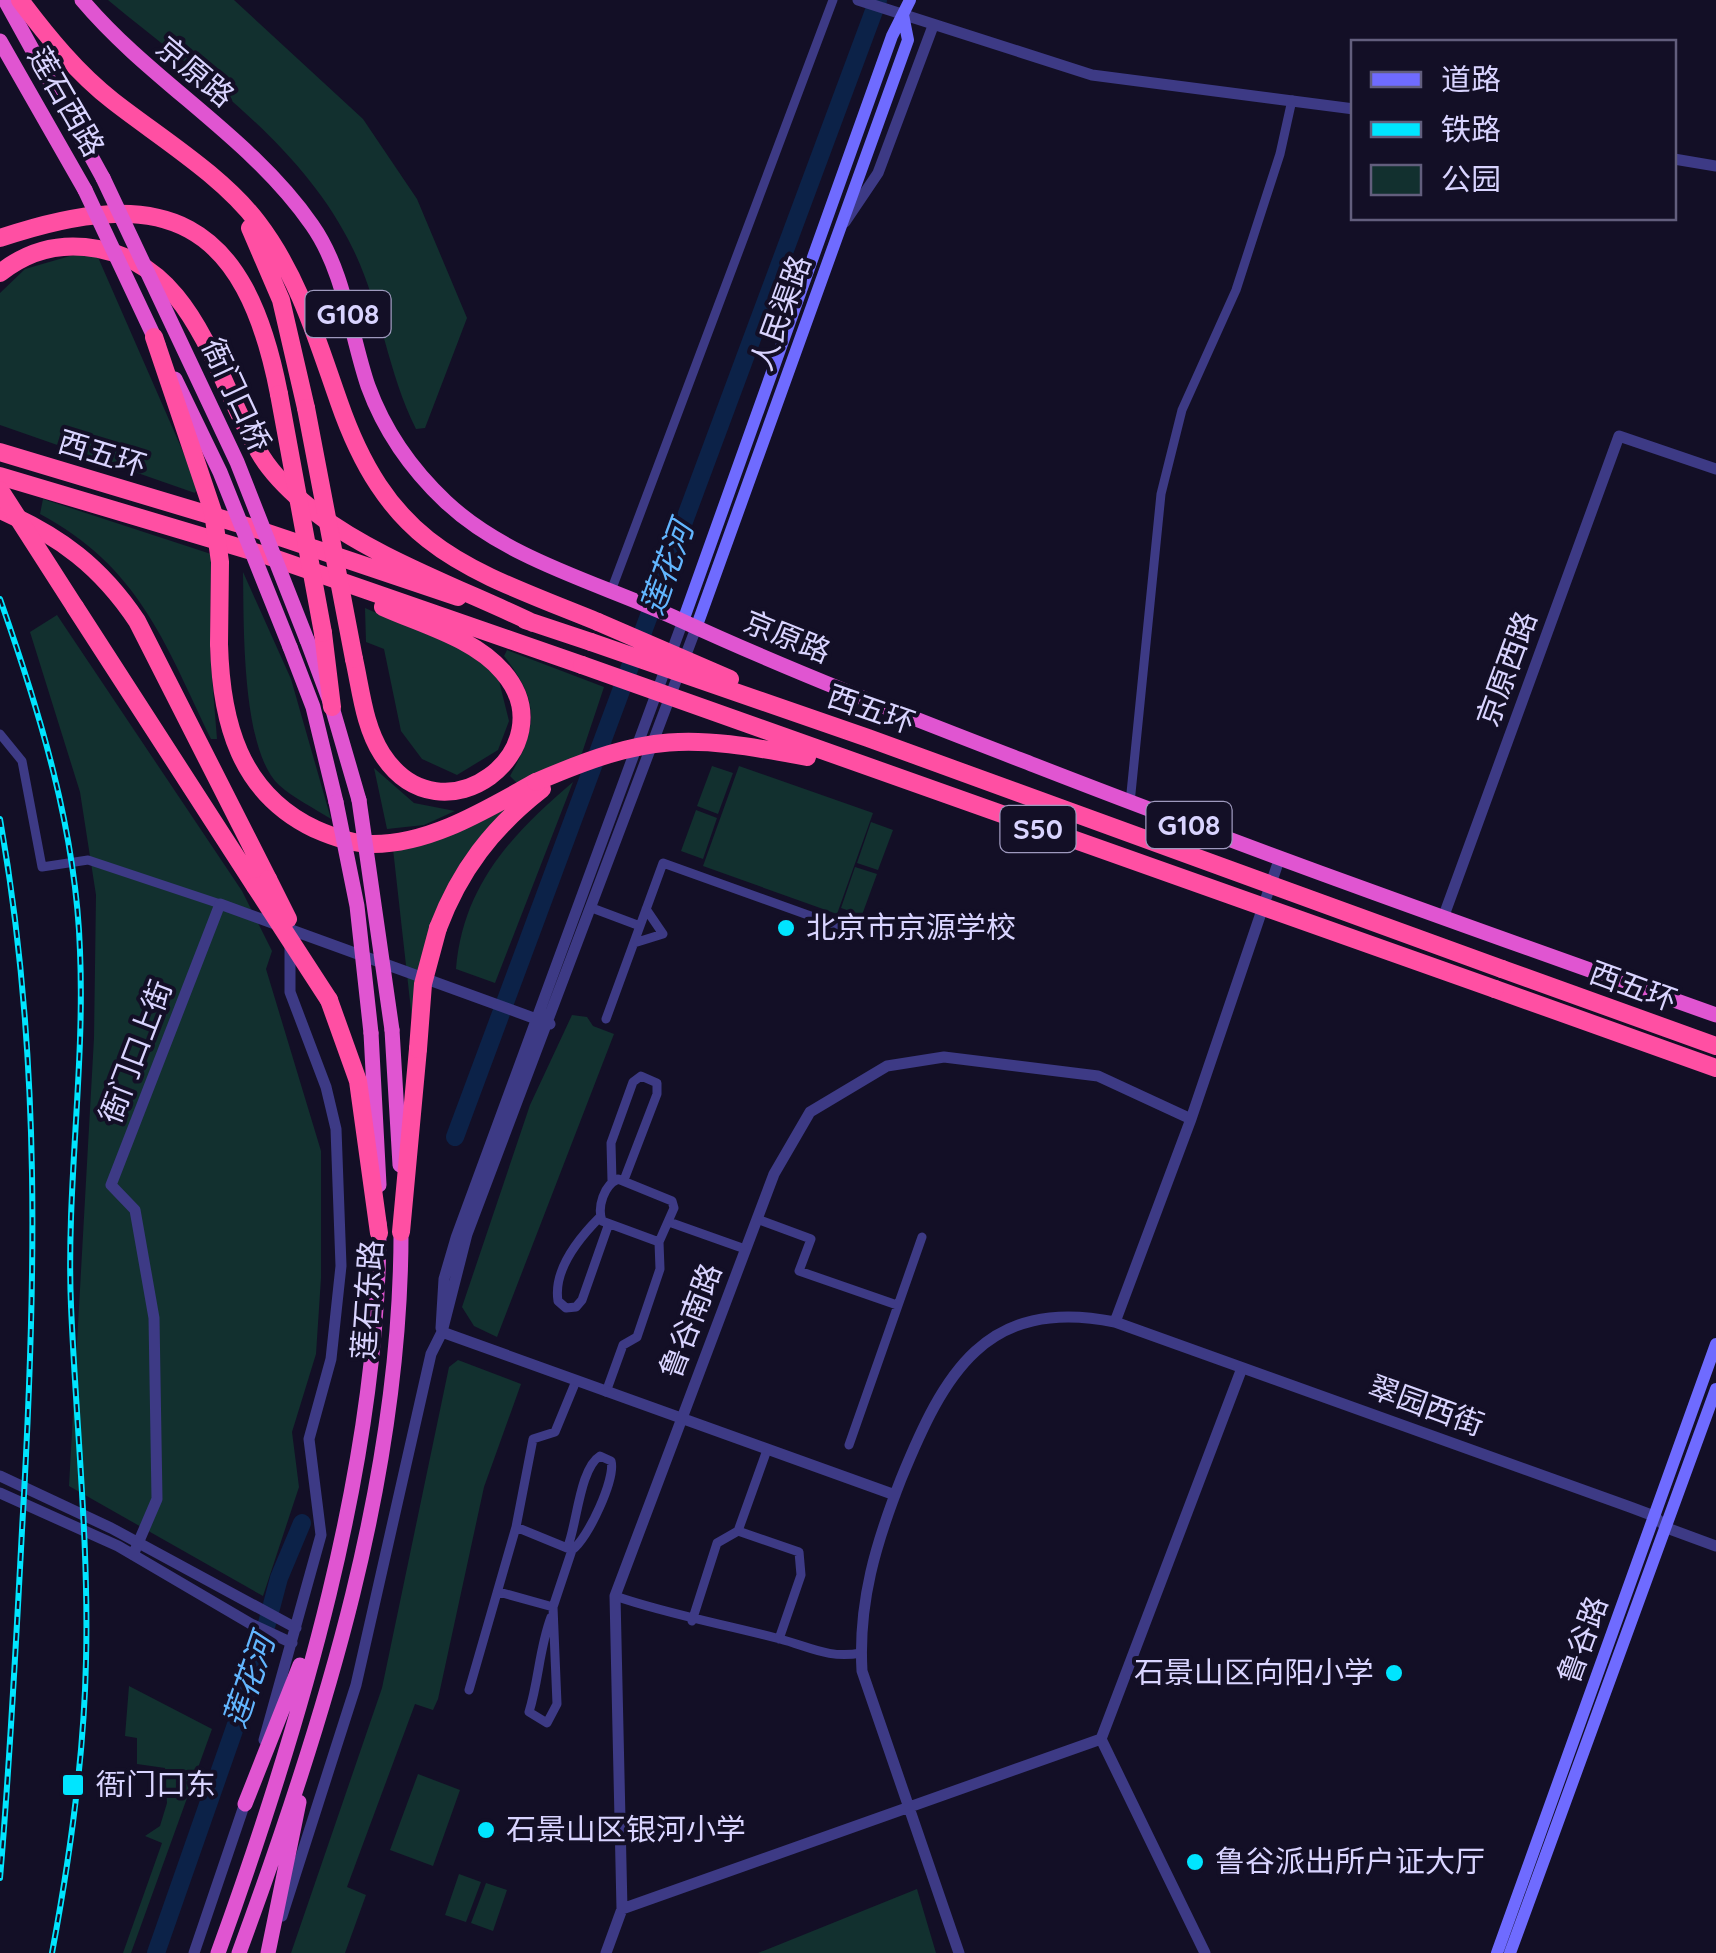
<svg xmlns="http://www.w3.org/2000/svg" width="1716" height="1953" font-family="Quicksand,'Noto Sans SC',sans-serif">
<rect width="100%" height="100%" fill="#130f26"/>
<path fill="#12302f" d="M108 0H234L363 119 417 199 467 318 425 428 416 429C387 371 381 306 353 249 302 143 196 73 108 0Z
M77 254 97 255 198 486 195 493 0 425V293L25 269Z
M43 499 211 554 210 652 217 739H211C165 643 139 567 40 514Z
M243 572 291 679 331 819C314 808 293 798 279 785 241 750 244 622 243 572Z
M365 608 476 655 498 677 509 721 498 750 457 775 422 759 401 731 384 649 366 642Z
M57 615 242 891 272 951 266 969 321 1151V1278L316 1354 292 1432 299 1487 263 1596 69 1486 94 1038 96 895 80 792 30 632Z
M507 650 604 687 581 756 519 785 510 776C538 726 540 702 504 656Z
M712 766 733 773 718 814 697 806Z
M739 766 873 813 837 914 703 866Z
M374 768 414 803 455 811 424 825 387 829Z
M573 782 495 983 456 969C463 885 512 834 573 782Z
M508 807 462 860 440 904 413 1028 393 849 435 840Z
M696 810 717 818 703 859 681 851Z
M871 822 893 830 878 870 857 863Z
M855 867 877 874 862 915 841 908Z
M572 1015 587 1017 593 1026 614 1034 497 1337 474 1326 462 1307 530 1105Z
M458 1360 521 1384 484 1487 438 1699 433 1710 415 1704 347 1887 366 1895 345 1953H291L382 1688 449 1367Z
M129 1686 212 1729 131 1953H123L162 1843 145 1836 160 1826 167 1803 165 1768 137 1764V1738L125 1736Z
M418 1774 460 1790 433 1866 390 1850Z
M459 1874 481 1882 466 1922 445 1915Z
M486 1883 507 1890 493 1931 471 1923Z
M917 1889 936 1953H758Z"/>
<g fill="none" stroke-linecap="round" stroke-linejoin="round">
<path stroke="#0c2248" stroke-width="18" d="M455 1137 878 0
M156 1953 253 1676 279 1578 302 1523"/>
<path stroke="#3d3a85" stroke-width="9" d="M611 591 833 0
M0 734 22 761 42 867 88 860 220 904
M1130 803 1161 494 1182 410 1236 290 1280 154 1292 100
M592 908 640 926
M634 943 663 934 646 909
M606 1019 663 863 858 933
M618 1179 672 1201 674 1208 659 1242 602 1221C597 1207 604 1185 618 1179Z
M612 1181 611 1143 633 1082 641 1076 657 1083V1094L624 1180
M600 1217C579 1238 553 1270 558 1301L566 1308 576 1307 582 1300 608 1226
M757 1219 811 1239 799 1271 897 1305
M669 1222 745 1249
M606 1392 623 1345 637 1337 660 1269 659 1242
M849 1445 922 1237
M738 1531 799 1552 801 1575 779 1639
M568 1546C577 1523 580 1468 600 1456L611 1461C616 1478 588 1539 572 1550
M499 1592 553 1607 572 1550 516 1527
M615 1596C670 1615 724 1624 780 1639 810 1647 829 1659 861 1653
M551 1617C539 1649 539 1680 529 1712L547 1723 557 1704 553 1607
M692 1621 717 1543 738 1531 767 1450
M469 1690 516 1527 533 1439 555 1432 576 1381"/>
<path stroke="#3d3a85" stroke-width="11" d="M858 0 1092 75 1354 109
M1674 159 1716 166
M845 222 878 173 933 26
M1443 918 1619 436 1716 469
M1115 1322 1191 1119 1279 860
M441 1328 444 1279 456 1238 683 621
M442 1332 895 1495
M0 1476 111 1528 296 1628
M0 1493 118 1546 251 1624 292 1643
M133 1555 157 1499 154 1318 135 1210 111 1185 220 904 550 1024
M1101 1739 1242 1368
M1101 1739 1205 1953
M264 1740 321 1535 309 1439 331 1359 341 1266 336 1129 326 1087 290 992V940
M622 1909 1101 1739
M282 1916 356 1685 431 1354 442 1332 467 1234 696 628
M194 1953 247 1797
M606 1953 622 1909 615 1596 774 1174 810 1112 887 1066 944 1057 1098 1076 1191 1119
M959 1953 862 1671C858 1602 876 1543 901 1479 944 1374 985 1296 1115 1322L1630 1507 1654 1516 1667 1528 1716 1546"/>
<path stroke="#6f6bff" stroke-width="12" d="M683 621 892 36 910 0
M696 628 908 40 903 15
M1497 1953 1716 1344
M1510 1953 1716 1389"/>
<path stroke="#e055d1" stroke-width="15" d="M5 0 103 178
M82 0C151 82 250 136 312 225 345 272 350 333 368 386 384 430 412 470 446 502 509 561 603 584 680 620 795 673 915 719 1034 765 1260 853 1488 934 1716 1015
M0 41 85 190
M307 640 332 707 359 800
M290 647 313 707 336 802
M392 1030 400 1165
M371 1033 379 1185
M245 1804 300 1665
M218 1953C299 1730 380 1461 379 1223
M239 1953C324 1722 403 1472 401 1223
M268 1953 299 1802"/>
<path stroke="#ff4fa3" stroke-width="18" d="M20 0C47 36 77 73 113 101 159 137 223 176 258 223 299 277 317 340 339 402 390 549 465 568 598 622
M250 228 281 300 306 408
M0 238C166 182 245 219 279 394
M0 273C25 253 54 244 85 247 197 258 213 379 262 457 274 476 292 493 309 507 364 554 467 591 533 623
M0 452 256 529 458 597
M0 476 268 556 582 665
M0 510C60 536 101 567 137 621L268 879
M75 607 255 886
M525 620 591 642
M323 633 332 707
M219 644C221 721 239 793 315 829 333 837 353 844 373 844 431 844 487 809 536 782
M354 659C361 690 364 726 382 754 442 847 569 748 503 672 474 638 423 625 383 607
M438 928C460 870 492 828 542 789
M1502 969 1716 1046
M1495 989 1716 1068
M329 1000 358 1081 379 1233
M401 1232 418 1049"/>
<g stroke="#00e5ff" stroke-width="6">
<path id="rail" d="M0 599C40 713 76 830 80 951 85 1070 66 1188 71 1306 76 1424 89 1542 86 1661 84 1759 70 1857 52 1953
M0 819C42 1056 36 1290 22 1530 16 1646 10 1762 0 1878"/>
</g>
<use href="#rail" stroke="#130f26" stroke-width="2.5" stroke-dasharray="8" stroke-linecap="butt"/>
<path stroke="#e055d1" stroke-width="15" d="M103 178 237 462 307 640
M85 190 158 345
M175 379 220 472 290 647
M359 800 392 1030
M336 802 357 906 371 1033"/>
<path stroke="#ff4fa3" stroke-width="18" d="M154 337 213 512 220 562 219 644
M279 394 323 633
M306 408 354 659
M0 490 75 607
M598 622 730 679
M591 642 868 738 1502 969
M582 665 1495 989
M536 782C650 733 686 734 807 757
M268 879 288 919
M255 886 329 1000
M418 1049 423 984 438 928"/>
</g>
<g fill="#00e5ff" stroke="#130f26" stroke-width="4">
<circle cx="786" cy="928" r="10"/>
<circle cx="1394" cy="1673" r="10"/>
<rect x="61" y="1773" width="24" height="24" rx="5"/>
<circle cx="486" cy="1830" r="10"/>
<circle cx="1195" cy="1862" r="10"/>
</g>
<g text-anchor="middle" stroke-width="8" stroke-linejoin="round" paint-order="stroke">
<g fill="#130f26" stroke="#9e99be" stroke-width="2.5">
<rect x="305.5" y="291" width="85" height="46" rx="8"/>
<rect x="1146.5" y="802" width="85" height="46" rx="8"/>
<rect x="1000.5" y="806" width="75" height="46" rx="8"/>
</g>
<g font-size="28" font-weight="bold" fill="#d9d4ff">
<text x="348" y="324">G108</text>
<text x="1189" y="835">G108</text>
<text x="1038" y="839">S50</text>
</g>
<g font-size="30" fill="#d9d4ff" stroke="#130f26">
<text transform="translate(195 72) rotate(40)" y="10">京原路</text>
<text transform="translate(66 102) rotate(60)" y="10">莲石西路</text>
<text transform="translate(781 313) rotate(-70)" y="10">人民渠路</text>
<text transform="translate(236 395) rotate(65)" y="10">衙门口桥</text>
<text transform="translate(102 454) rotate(17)" y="10">西五环</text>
<text transform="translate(787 637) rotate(22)" y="10">京原路</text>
<text transform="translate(1507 669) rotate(-70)" y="10">京原西路</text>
<text transform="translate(871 710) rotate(19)" y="10">西五环</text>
<text transform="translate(1633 987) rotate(20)" y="10">西五环</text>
<text transform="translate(136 1052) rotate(-69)" y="10">衙门口上街</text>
<text transform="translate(368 1300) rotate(-86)" y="10">莲石东路</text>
<text transform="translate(691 1321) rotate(-69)" y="10">鲁谷南路</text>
<text transform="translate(1426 1406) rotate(20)" y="10">翠园西街</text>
<text transform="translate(1583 1640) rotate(-70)" y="10">鲁谷路</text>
</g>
<g font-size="30" fill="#d9d4ff" stroke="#130f26" text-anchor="start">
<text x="806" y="938">北京市京源学校</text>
<text x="1374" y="1683" text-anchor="end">石景山区向阳小学</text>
<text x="96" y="1795">衙门口东</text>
<text x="506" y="1840">石景山区银河小学</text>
<text x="1215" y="1872">鲁谷派出所户证大厅</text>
</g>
<g font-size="32" font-style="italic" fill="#62b6ff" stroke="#130f26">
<text transform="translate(667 568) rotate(-70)" y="11">莲花河</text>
<text transform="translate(249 1681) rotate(-71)" y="11">莲花河</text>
</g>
</g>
<rect x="1351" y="40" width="325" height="180" fill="#130f26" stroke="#625e7d" stroke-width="2.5"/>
<rect x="1371" y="72" width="50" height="15" fill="#6f6bff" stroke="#625e7d" stroke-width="2.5"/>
<text x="1441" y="90" font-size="30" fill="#d9d4ff">道路</text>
<rect x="1371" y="122" width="50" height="15" fill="#00e5ff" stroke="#625e7d" stroke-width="2.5"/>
<text x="1441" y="140" font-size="30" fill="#d9d4ff">铁路</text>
<rect x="1371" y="165" width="50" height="30" fill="#12302f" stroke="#625e7d" stroke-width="2.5"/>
<text x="1441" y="190" font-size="30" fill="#d9d4ff">公园</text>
</svg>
